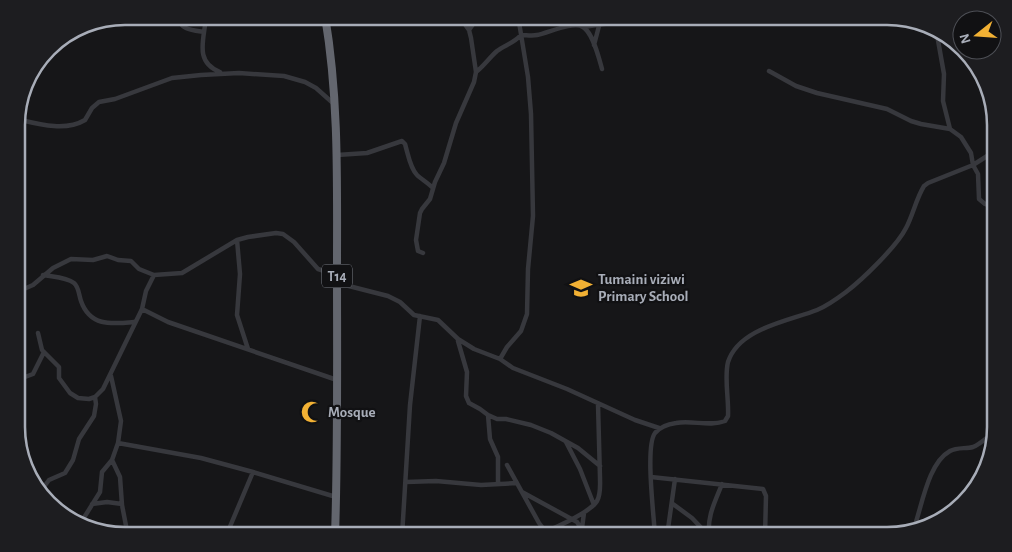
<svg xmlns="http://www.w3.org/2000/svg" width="1012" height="552" font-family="'Alegreya Sans',sans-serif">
<rect width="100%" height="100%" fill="#161618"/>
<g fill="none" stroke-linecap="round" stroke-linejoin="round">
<path stroke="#37383d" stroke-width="4.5" d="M176 16C182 30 190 30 204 32
M206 16C205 37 193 62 220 72
M779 16 784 22
M461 19 476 16
M795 20 800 16
M583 27 618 22 627 16
M936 29 944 74 943 101 950 129
M469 30 479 16
M594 45 599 26 598 16
M769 71 796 86 817 93 887 109 911 121 921 124 950 129 961 137 971 153 973 165 978 174 979 199 985 204 996 208
M476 72C484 66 489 58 497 51 505 45 514 43 521 35 526 35 532 36 537 35 548 33 573 21 583 27 593 33 599 58 602 69
M17 119C38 124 65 132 85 120L92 108 99 102 115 99 172 78 201 75 239 73 284 76 305 82 316 88 334 104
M337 155 367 153 402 141 405 144C408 154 410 168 417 175 421 179 428 183 433 188
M237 240 240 274 237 315 248 349
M423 253 418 251 416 240 420 213 422 209 430 199 435 182 444 163 456 123 474 82 476 72 471 38 469 30 461 19 451 16
M43 275C53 277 66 277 74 283 79 287 79 296 81 301 90 327 112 324 134 322
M337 283 388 296 400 302 414 315 438 320 458 339 474 349 500 359 513 368 567 389 635 420 659 428
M17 292 33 285 53 268 71 259 93 260 107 256 118 260 131 261 139 269 154 275
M142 309 168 322 337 380
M38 333 42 350 59 367V378L70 393 78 398 89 399 95 397 103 389 142 309 146 291 154 275 182 273 237 240 248 237 276 233 283 234 294 242 318 269 337 275
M458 341 467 372 466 396 469 403 480 409 488 415 490 439 498 457V484
M500 359 507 347 521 331 527 314 528 269 533 216 531 114 528 77 518 16
M17 380 33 374 44 352
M488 415 497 419H506L531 425 551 433 578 448 600 466
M566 442 580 469 594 505
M118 443 201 458 253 472 336 497
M112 460 120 477 122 505 128 536
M507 465 539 523 549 536
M651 477 763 489 766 496 765 536
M406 482 436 481 481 485 517 483
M40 492 49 480 65 473 73 460 79 439 94 416 96 404 95 397
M522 492 577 522 586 536
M92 504 107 502 122 504
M673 504 692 518 709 536
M80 524 100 492 102 472 112 460 118 443 121 421 111 376
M582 528 584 513
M914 528C922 506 928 463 950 451 957 447 966 449 973 447 982 443 988 436 996 431
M226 536 253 472
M402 536 410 405 420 316
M533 536C547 532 590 513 597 501 601 494 600 485 600 478L598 404
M574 536 585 534 599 536
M655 536C654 516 645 446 655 433 660 427 668 424 676 423 692 420 710 427 725 421L728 416C729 399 724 378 728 362 739 328 789 321 817 310 827 306 838 298 846 292 863 279 897 246 906 228 913 215 916 199 924 186L928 183 973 165 995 151
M667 536 675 479
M709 536C707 516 715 502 722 484"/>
<path stroke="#63666e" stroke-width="8" d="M325 16C339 99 337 183 337 266 337 356 338 446 335 536"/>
</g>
<defs>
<g id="school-bare" transform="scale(1.725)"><path d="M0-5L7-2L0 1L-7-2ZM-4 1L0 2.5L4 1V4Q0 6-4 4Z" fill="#f2b134" stroke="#111113" stroke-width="2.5" paint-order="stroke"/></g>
<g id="mosque-bare" transform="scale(1.725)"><path d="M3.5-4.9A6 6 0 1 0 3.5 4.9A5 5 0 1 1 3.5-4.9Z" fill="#f2b134" stroke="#111113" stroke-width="2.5" paint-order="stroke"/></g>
</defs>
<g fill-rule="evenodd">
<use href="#school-bare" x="581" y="288"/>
<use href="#mosque-bare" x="312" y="412"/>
</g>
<g text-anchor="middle" stroke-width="4.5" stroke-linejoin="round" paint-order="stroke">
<rect fill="#111113" stroke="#7b7e86" stroke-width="1" x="322" y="264.5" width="30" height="23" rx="4"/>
<g font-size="14" font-weight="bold" fill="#a8adb8">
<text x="337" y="281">T14</text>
</g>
<g font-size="15" font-weight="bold" fill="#a8adb8" stroke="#111113" text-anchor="start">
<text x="598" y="284">Tumaini viziwi<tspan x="598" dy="17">Primary School</tspan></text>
<text x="328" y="417">Mosque</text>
</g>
</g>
<path d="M0 0H1012V552H0ZM125 25H887A100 100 0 0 1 987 125V427A100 100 0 0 1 887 527H125A100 100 0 0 1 25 427V125A100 100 0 0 1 125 25Z" fill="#1d1d20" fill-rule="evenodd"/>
<path fill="none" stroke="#a8adb8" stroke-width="2.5" d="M125 25H887A100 100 0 0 1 987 125V427A100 100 0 0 1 887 527H125A100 100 0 0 1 25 427V125A100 100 0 0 1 125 25Z"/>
<g transform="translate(977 35) rotate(253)"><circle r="24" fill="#111113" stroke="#4d4f55"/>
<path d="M0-4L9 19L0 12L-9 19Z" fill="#f2b134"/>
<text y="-8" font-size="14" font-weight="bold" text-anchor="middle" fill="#a8adb8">N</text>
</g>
</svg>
